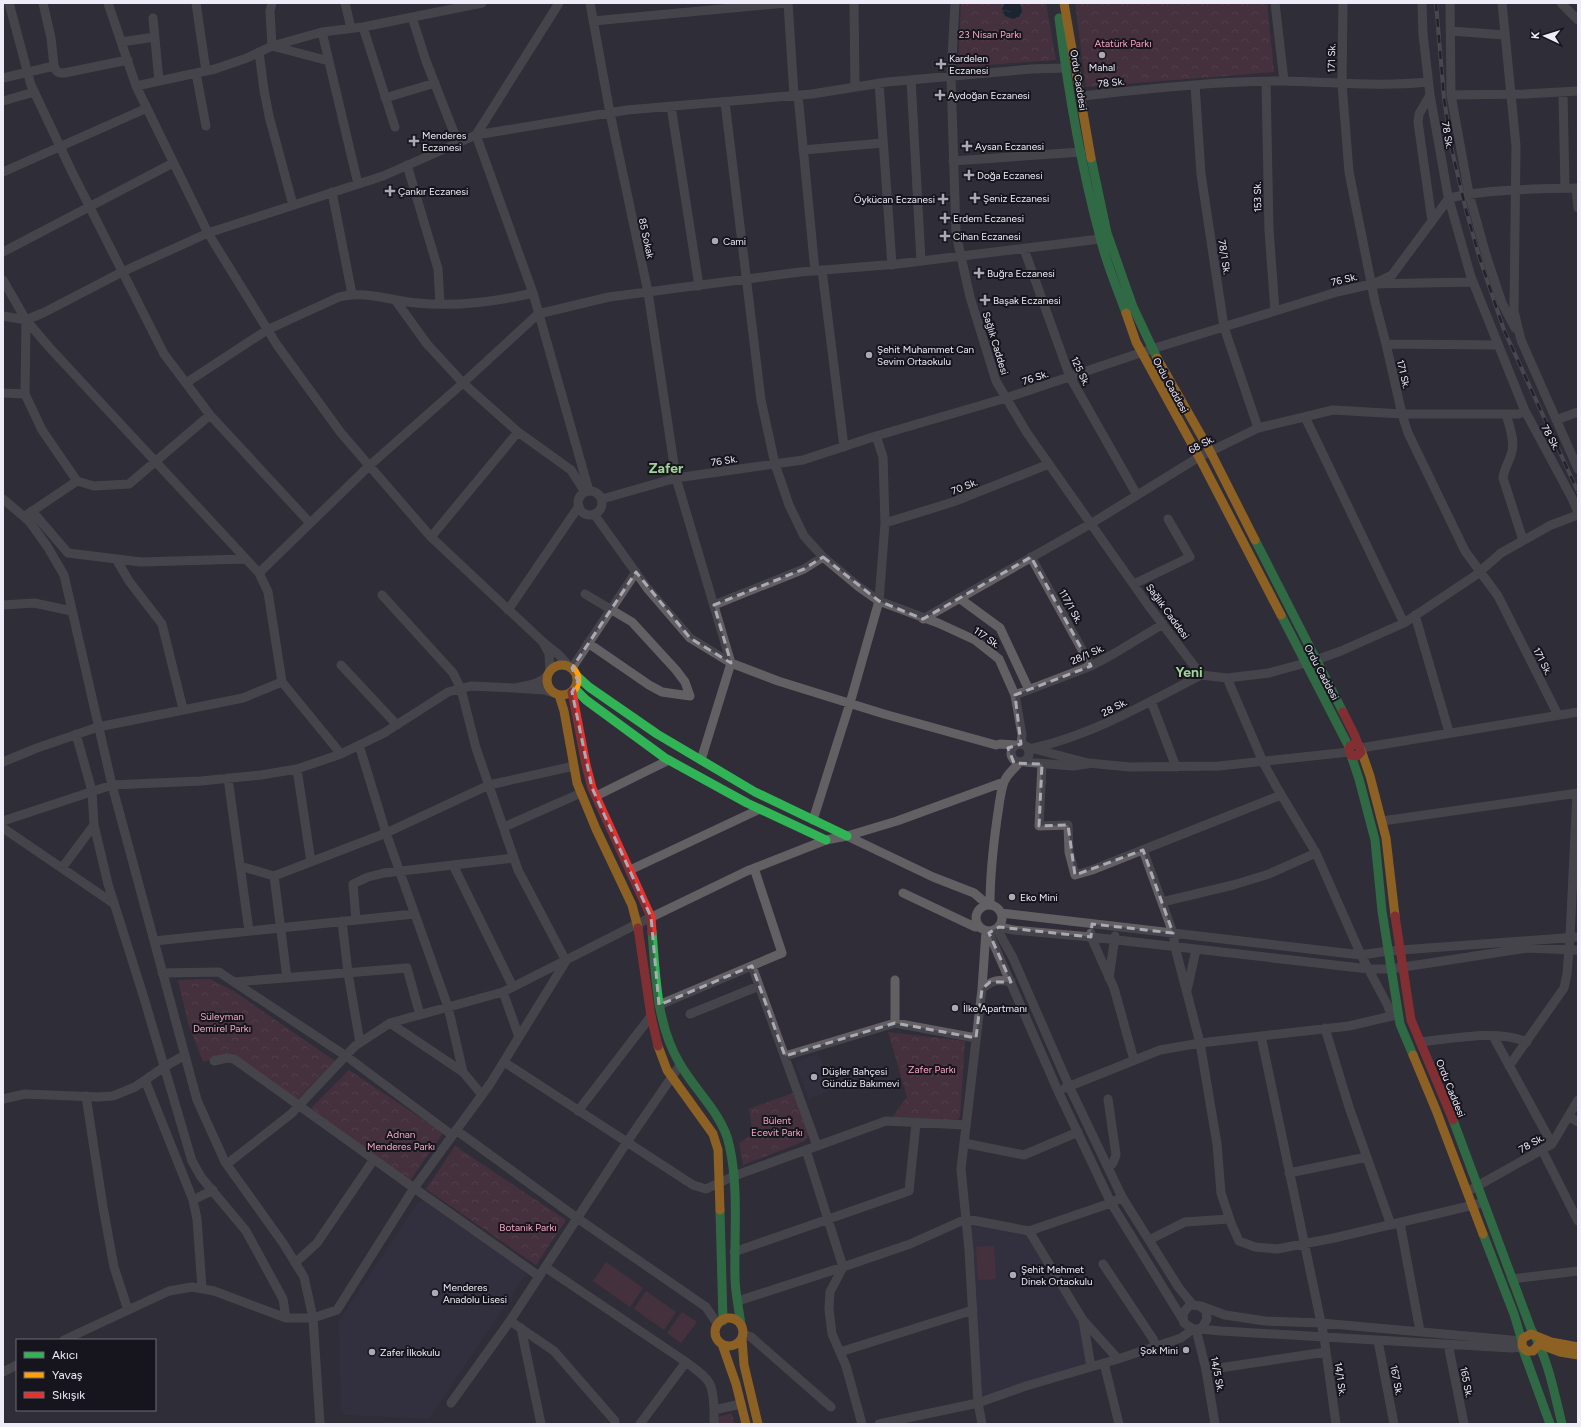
<svg xmlns="http://www.w3.org/2000/svg" width="1581" height="1427" font-family="Figtree,sans-serif">
<defs>
<pattern id="park-crowns" width="20" height="18" patternUnits="userSpaceOnUse"><rect width="20" height="18" fill="#603646"/><path d="M2 6a3 3 0 1 1 6 0M12 15a3 3 0 1 1 6 0" fill="none" stroke="#775361"/></pattern>
<pattern id="water-ripples" width="26" height="14" patternUnits="userSpaceOnUse"><rect width="26" height="14" fill="#041928"/><path d="M2 4q2-2 4 0t4 0M15 11q2-2 4 0t4 0" fill="none" stroke="#293b48"/></pattern>
</defs>
<rect width="100%" height="100%" fill="#302d38"/>
<path fill="#373148" d="M818 1053 833 1089 809 1099 796 1066V1062Z
M425 1201 525 1269 526 1274 429 1419 345 1415 341 1410 339 1321 418 1202Z
M966 1219 1029 1231 1083 1320 1091 1367 978 1403Z"/>
<path fill="url(#park-crowns)" d="M961 3H1046L1056 60 958 67Z
M1075 3H1267L1274 72 1086 87Z
M210 979 232 990 335 1061 297 1100 233 1053 203 1062 188 1023 178 980Z
M888 1032 965 1041 960 1117 956 1121 891 1119 907 1097Z
M349 1070 443 1133 409 1182 311 1108Z
M793 1093 809 1134 805 1141 743 1165 739 1143 753 1134 749 1109Z
M455 1146 566 1220 536 1265 426 1189Z
M732 1413 734 1424H718V1417Z"/>
<path fill="#603646" d="M777 1114 784 1131 768 1137 762 1120Z
M994 1246 996 1279 978 1280 976 1247Z
M606 1262 643 1288 630 1307 593 1281Z
M646 1291 676 1312 664 1330 634 1309Z
M682 1312 697 1322 681 1343 667 1333Z"/>
<path fill="url(#water-ripples)" d="M1005 3H1020L1022 11 1019 17 1013 19 1005 16 1002 9Z"/>
<g fill="none" stroke-linecap="round" stroke-linejoin="round">
<path stroke="#626063" stroke-width="9" d="M9 3 31 85 72 172 164 354 210 415 310 523
M43 3 51 38 54 66
M108 3 136 86 208 233 277 345 341 433 431 537 543 642
M196 3 206 71
M345 3 351 28
M559 3 476 135 533 293 589 491
M590 3 610 113 648 292 676 478 731 663 701 760
M788 3 794 95
M854 3 855 87
M955 3 951 76 956 234 970 297 996 381 1027 433 1148 605 1201 675
M1275 3 1284 81
M1343 3 1342 84 1349 172 1375 302 1386 344 1402 414 1408 433 1465 551 1498 596 1558 715
M1422 3 1423 34 1430 95 1448 196 1471 277 1525 411 1572 498 1578 512
M1450 3 1451 95 1469 194 1486 255 1502 303 1515 328
M1502 3 1516 146 1514 311 1521 340 1578 469
M1561 3 1578 20
M412 17 426 61 458 143
M153 18 159 81
M593 21 786 3
M363 27 395 127
M1451 31 1505 35
M322 32 358 184
M121 42 155 37
M272 46 322 32 363 27 482 3
M272 46 329 61
M259 52 264 90 269 116 293 205
M196 73 206 126
M3 78 54 66C56 72 58 73 64 73L128 60
M911 80 921 261
M1266 82 1269 230 1275 311
M879 83 892 265
M1195 85 1201 174 1224 327 1258 428
M136 86 215 69 247 58 272 46 270 11 272 3
M1563 92 1565 188
M798 95 815 271
M1430 95 1419 114 1418 122 1432 221
M1451 95 1525 94 1578 91
M1081 96C1149 89 1216 81 1284 81 1332 82 1380 87 1427 82
M385 98 435 83
M3 101 34 92
M725 102 761 400 775 464 789 505 804 536 823 557 859 587 879 601 938 623 975 640 999 659 1015 695 1022 735 1021 744
M671 106 699 286
M803 150 883 143
M953 161 1081 152
M407 165 438 269 440 304
M3 172 147 108
M1576 188 1578 208
M332 192 352 294
M1024 249 1070 377 1137 495
M3 252 173 163
M822 270 844 447
M3 280 26 320 49 347 259 573 268 592 282 682 341 754
M1377 282 1392 275 1449 198C1488 189 1537 189 1578 188
M396 301 427 344 463 383 518 432 571 470 585 492
M3 316 26 320 45 312 122 272 208 233 383 176 476 135 627 110 812 94 887 82 1031 69 1065 68 1069 66
M26 320 25 394 42 430 77 481 94 486 129 484 210 415
M1386 344 1498 345
M186 383 267 330 339 297C365 290 391 301 417 303 456 307 495 302 533 293
M3 393 25 394
M1506 414C1509 425 1515 440 1512 451 1510 461 1504 468 1503 478L1523 540
M1305 417 1404 623
M1556 420 1578 412
M578 503a12 12 0 1 1 24 0a12 12 0 1 1-24 0Z
M3 499 29 521 47 546 64 575 112 785 197 1100 225 1162 283 1243 304 1277 313 1318 320 1424
M602 499 676 478 803 460 876 436 1006 398 1152 349 1337 292 1372 284 1473 282
M32 511 68 553 141 562 245 559
M28 514 77 481
M594 514 647 588 690 638 731 663 778 681 884 714 996 745 1000 744 1016 745
M885 523 953 502 1049 464
M431 537 518 432
M1031 557 1091 666
M116 559 129 581 162 624 183 709
M259 573 369 466 463 383 538 314 609 297 800 272 897 264 1100 239
M1134 584 1190 557 1168 519
M585 594 632 622 676 670 685 682 690 696 662 692 649 685 588 643
M959 598 1000 628 1029 690
M3 605 34 603 72 611
M714 605 804 569 823 557
M508 610 579 506
M1415 615 1449 732
M923 619 1092 523 1199 457 1258 428 1333 410 1402 414H1519L1525 411
M341 665 397 725
M572 668 636 572
M550 671 549 654 543 642 559 655 568 665
M548 675C539 685 527 685 515 688L544 690 554 693
M1201 675 1227 678 1269 673 1316 660 1341 651 1404 623 1476 575 1501 553 1551 525 1578 515
M1227 678 1263 762 1276 786 1316 853 1361 955 1388 1006 1391 1016
M1015 695 1091 666 1115 653 1163 624
M1151 701 1176 767
M76 734 92 791 94 825 108 884 144 998 192 1161 201 1177 246 1231 283 1299 286 1318
M1011 753a9 9 0 1 1 18 0a9 9 0 1 1-18 0Z
M359 745 386 833 448 1007 463 1072 482 1095
M1027 747 1088 763 1130 767 1219 766 1349 752
M1034 748C1094 734 1147 703 1201 675
M1361 748 1578 712
M3 762 37 748 98 727 243 698 282 682
M1025 762 1073 766 1087 764
M1042 764 1039 826 1068 825 1069 852 1075 875 1092 870 1281 795
M297 769 311 862
M228 778 249 931
M596 796 669 760
M813 820 850 703 879 601 885 523 883 457 876 436
M3 821 112 785 201 781 261 775 297 769 341 754 384 733 448 692 471 686 515 688
M1382 821 1578 793
M504 827 581 793
M3 828 113 903
M847 836 933 877 974 893 988 905
M1143 850 1173 933 1175 947 1200 1043 1217 1144 1221 1193 1231 1223 1239 1241 1255 1247 1277 1249 1334 1238 1478 1204
M453 865 513 987
M240 866 274 876 386 833 489 785 574 766
M62 868 94 825
M630 870 760 809
M274 876 287 978
M903 893 975 927H980
M1162 902 1233 885 1269 874 1316 853
M990 905C990 876 993 848 997 819 999 807 1000 793 1004 782 1007 774 1014 769 1019 763
M976 918a13 13 0 1 1 26 0a13 13 0 1 1-26 0Z
M1001 913 1361 955 1388 951 1578 937
M356 920 353 884 368 877 384 873 514 858
M342 921 348 973 360 1043
M998 927 1014 930 1091 937 1369 969H1391L1527 948 1578 950
M997 929 1013 958 1069 1086 1122 1197 1179 1288 1193 1305
M988 931 1058 1091 1111 1203 1183 1320
M1091 933V937L1114 988 1134 1060
M154 941 414 914
M752 966 817 1146
M162 973 219 972 234 982 407 968 420 1015
M1109 978 1115 936
M895 980V1023
M234 982 346 1056 452 1135
M982 989C993 980 997 979 1011 982
M1187 990 1196 950
M503 992 519 1037
M659 1005 782 953 754 868
M690 1014 759 986
M390 1023 463 1072
M1325 1028 1349 1107 1391 1225
M1261 1036 1324 1337 1336 1424
M1493 1036 1552 1144
M1420 1042C1452 1039 1497 1029 1527 1042
M785 1056 895 1023 976 1038
M214 1061 227 1058 234 1059 414 1188 490 1084 566 961 518 870 476 748 461 689 453 673 382 595
M504 1062 693 1185 706 1189 734 1176 886 1121 966 1125
M1509 1066 1564 988 1567 974 1570 937 1577 793
M145 1080 193 1200 197 1219 202 1288
M1065 1088 1160 1050 1200 1043 1349 1026 1396 1015
M86 1096 103 1207 114 1267 128 1310
M3 1099 25 1094 98 1097 113 1096 135 1087 164 1067 185 1055
M578 1111 651 1016
M1569 1116 1578 1122
M456 1130 577 1218 706 1307 718 1325
M964 1143 1024 1155 1078 1132
M1542 1150 1578 1221
M227 1164 291 1114 355 1046 390 1023 503 992 631 927 747 871 826 840 847 836 897 821 1004 782
M1108 1168 1113 1163 1116 1155 1108 1099
M1289 1173 1367 1157
M1472 1189 1552 1144 1578 1100
M193 1200 213 1190
M1400 1223 1420 1331
M1029 1231 1083 1320 1091 1367
M1149 1240 1185 1222 1229 1219
M734 1252 909 1191 916 1123
M295 1263 317 1243 374 1159
M1103 1264 1153 1339 1156 1347
M545 1267 686 1362 640 1424
M1512 1279 1578 1271
M738 1301 843 1267 806 1150
M1201 1306 1225 1315 1265 1321 1321 1323 1522 1341
M1083 1320 1118 1359
M510 1321 627 1142 680 1065
M521 1328 541 1424
M1196 1329 1206 1370 1215 1424
M1200 1329 1221 1331 1512 1348 1522 1347
M743 1334 751 1337 831 1407
M64 1340 169 1291 192 1287 214 1291 286 1318H313L337 1310 414 1188 539 1276
M1378 1341 1394 1424
M1448 1344 1464 1424
M840 1352 973 1310
M686 1362C709 1380 713 1379 714 1410
M1104 1363 1119 1424
M1206 1370 1326 1352
M3 1372 17 1365
M451 1403 510 1321 554 1351 615 1421
M714 1424V1410L741 1404
M862 1424 846 1366 832 1334 829 1309 830 1292 843 1267 910 1244 966 1219 1029 1231 1111 1203 1122 1197
M879 1424 978 1403 969 1250 961 1169 982 989 986 931
M982 1424 978 1403 1026 1386 1118 1359 1181 1338 1193 1329H1200L1203 1326 1207 1319 1206 1311 1200 1306 1193 1305 1189 1306 1184 1312 1183 1316 1184 1323 1193 1329"/>
<path stroke="#30b455" stroke-width="9" d="M1059 18C1068 91 1081 166 1100 237 1106 263 1117 288 1126 313
M1091 158 1107 233 1133 307 1157 358
M1255 540 1343 712
M1281 615 1349 747
M577 676 589 687 657 734 755 792 847 836
M575 689 586 700 665 758 747 803 826 840
M1351 755 1359 779 1375 840 1382 911 1400 1024 1413 1055
M652 932C656 977 656 1024 680 1064 694 1089 723 1115 729 1144 739 1187 734 1233 735 1277 735 1293 739 1309 741 1325
M1453 1120 1531 1329C1548 1358 1554 1392 1562 1424
M720 1210 723 1321
M1483 1234 1514 1314 1522 1341
M1522 1347 1550 1424"/>
<path stroke="#ff9f0a" stroke-width="9" d="M1064 3 1091 158
M1126 313 1136 342 1199 457 1281 615
M1157 358 1210 451 1255 540
M547 680a15 15 0 1 1 30 0a15 15 0 1 1-30 0Z
M559 695 564 711 577 783 596 829 632 905 638 928
M1361 750 1370 776 1386 838 1395 916
M658 1046 667 1070 713 1134 718 1150 720 1210
M1413 1055 1436 1110 1483 1234
M715 1332a14 14 0 1 1 28 0a14 14 0 1 1-28 0Z
M742 1339 744 1365 758 1424
M722 1344 736 1384 746 1424
M1578 1347 1551 1342 1531 1334 1523 1338C1521 1344 1522 1348 1527 1351H1533L1539 1344 1560 1352 1578 1355"/>
<path stroke="#e5322d" stroke-width="9" d="M572 692 586 765 592 788 651 917 652 932
M1343 712 1355 736 1361 752 1357 756 1351 755 1349 749 1350 746 1355 744 1359 745
M1395 916 1411 1020 1453 1120
M638 928 651 1016 658 1046"/>
<g stroke="#67646b" stroke-width="4">
<path id="rail" d="M1436 3 1444 98 1451 146 1466 210 1479 256 1504 330 1578 492"/>
</g>
<use href="#rail" stroke="#16141c" stroke-width="2.5" stroke-dasharray="8" stroke-linecap="butt"/>
</g>
<path d="M0 0H1581V1427H0ZM823 557 879 601 923 619 1031 557 1091 666 1015 695 1021 744 1008 748 1014 763 1042 764 1039 826 1068 825 1075 875 1143 850 1173 933 1092 924 1091 937 999 927 989 933 1011 982H990L982 989 976 1038 895 1023 785 1056 752 966 659 1005 651 917 592 788 572 692 578 681 572 668 636 572 690 638 731 663 714 605 804 569Z" fill="#302d38" fill-opacity=".55" fill-rule="evenodd"/>
<path fill="none" stroke="#aca9b5" stroke-width="3" stroke-dasharray="8 5" stroke-linejoin="round" d="M823 557 879 601 923 619 1031 557 1091 666 1015 695 1021 744 1008 748 1014 763 1042 764 1039 826 1068 825 1075 875 1143 850 1173 933 1092 924 1091 937 999 927 989 933 1011 982H990L982 989 976 1038 895 1023 785 1056 752 966 659 1005 651 917 592 788 572 692 578 681 572 668 636 572 690 638 731 663 714 605 804 569Z"/>
<g fill="#aca9b5" stroke="#16141c" stroke-width="1.5">
<circle cx="1102" cy="55" r="4"/>
<path d="M939 58h4v4h4v4h-4v4h-4v-4h-4v-4h4z"/>
<path d="M938 89h4v4h4v4h-4v4h-4v-4h-4v-4h4z"/>
<path d="M412 135h4v4h4v4h-4v4h-4v-4h-4v-4h4z"/>
<path d="M965 140h4v4h4v4h-4v4h-4v-4h-4v-4h4z"/>
<path d="M967 169h4v4h4v4h-4v4h-4v-4h-4v-4h4z"/>
<path d="M388 185h4v4h4v4h-4v4h-4v-4h-4v-4h4z"/>
<path d="M973 192h4v4h4v4h-4v4h-4v-4h-4v-4h4z"/>
<path d="M941 193h4v4h4v4h-4v4h-4v-4h-4v-4h4z"/>
<path d="M943 212h4v4h4v4h-4v4h-4v-4h-4v-4h4z"/>
<path d="M943 230h4v4h4v4h-4v4h-4v-4h-4v-4h4z"/>
<circle cx="715" cy="241" r="4"/>
<path d="M977 267h4v4h4v4h-4v4h-4v-4h-4v-4h4z"/>
<path d="M983 294h4v4h4v4h-4v4h-4v-4h-4v-4h4z"/>
<circle cx="869" cy="355" r="4"/>
<circle cx="1012" cy="897" r="4"/>
<circle cx="955" cy="1008" r="4"/>
<circle cx="814" cy="1077" r="4"/>
<circle cx="1013" cy="1275" r="4"/>
<circle cx="435" cy="1293" r="4"/>
<circle cx="1186" cy="1350" r="4"/>
<circle cx="372" cy="1352" r="4"/>
</g>
<g text-anchor="middle" stroke-width="4" stroke-linejoin="round" paint-order="stroke">
<g font-size="10" fill="#fca6c4" stroke="#16141c">
<text x="990" y="38">23 Nisan Parkı</text>
<text x="1123" y="47">Atatürk Parkı</text>
<text x="222" y="1020">Süleyman<tspan x="222" dy="12">Demirel Parkı</tspan></text>
<text x="932" y="1073">Zafer Parkı</text>
<text x="777" y="1124">Bülent<tspan x="777" dy="12">Ecevit Parkı</tspan></text>
<text x="401" y="1138">Adnan<tspan x="401" dy="12">Menderes Parkı</tspan></text>
<text x="528" y="1231">Botanik Parkı</text>
</g>
<g font-size="10" fill="#efecf9" stroke="#16141c" text-anchor="start">
<text x="949" y="62">Kardelen<tspan x="949" dy="12">Eczanesi</tspan></text>
<text x="1102" y="71" text-anchor="middle">Mahal</text>
<text x="948" y="99">Aydoğan Eczanesi</text>
<text x="422" y="139">Menderes<tspan x="422" dy="12">Eczanesi</tspan></text>
<text x="975" y="150">Aysan Eczanesi</text>
<text x="977" y="179">Doğa Eczanesi</text>
<text x="398" y="195">Çankır Eczanesi</text>
<text x="983" y="202">Şeniz Eczanesi</text>
<text x="935" y="203" text-anchor="end">Öykücan Eczanesi</text>
<text x="953" y="222">Erdem Eczanesi</text>
<text x="953" y="240">Cihan Eczanesi</text>
<text x="723" y="245">Cami</text>
<text x="987" y="277">Buğra Eczanesi</text>
<text x="993" y="304">Başak Eczanesi</text>
<text x="877" y="353">Şehit Muhammet Can<tspan x="877" dy="12">Sevim Ortaokulu</tspan></text>
<text x="1020" y="901">Eko Mini</text>
<text x="963" y="1012">İlke Apartmanı</text>
<text x="822" y="1075">Düşler Bahçesi<tspan x="822" dy="12">Gündüz Bakımevi</tspan></text>
<text x="1021" y="1273">Şehit Mehmet<tspan x="1021" dy="12">Dinek Ortaokulu</tspan></text>
<text x="443" y="1291">Menderes<tspan x="443" dy="12">Anadolu Lisesi</tspan></text>
<text x="1178" y="1354" text-anchor="end">Şok Mini</text>
<text x="380" y="1356">Zafer İlkokulu</text>
</g>
<g font-size="10" fill="#efecf9" stroke="#16141c">
<text transform="translate(1331 58) rotate(-89)" y="4">171 Sk.</text>
<text transform="translate(1079 80) rotate(81)" y="4">Ordu Caddesi</text>
<text transform="translate(1111 82) rotate(-6)" y="4">78 Sk.</text>
<text transform="translate(1448 135) rotate(80)" y="4">78 Sk.</text>
<text transform="translate(1257 197) rotate(-91)" y="4">153 Sk.</text>
<text transform="translate(647 238) rotate(78)" y="4">85 Sokak</text>
<text transform="translate(1225 257) rotate(81)" y="4">78/1 Sk.</text>
<text transform="translate(1344 279) rotate(-14)" y="4">76 Sk.</text>
<text transform="translate(996 343) rotate(73)" y="4">Sağlık Caddesi</text>
<text transform="translate(1081 371) rotate(65)" y="4">125 Sk.</text>
<text transform="translate(1404 374) rotate(77)" y="4">171 Sk.</text>
<text transform="translate(1035 377) rotate(-18)" y="4">76 Sk.</text>
<text transform="translate(1171 385) rotate(61)" y="4">Ordu Caddesi</text>
<text transform="translate(1551 437) rotate(61)" y="4">78 Sk.</text>
<text transform="translate(1201 444) rotate(-28)" y="4">68 Sk.</text>
<text transform="translate(724 460) rotate(-9)" y="4">76 Sk.</text>
<text transform="translate(964 486) rotate(-21)" y="4">70 Sk.</text>
<text transform="translate(1071 606) rotate(61)" y="4">117/1 Sk.</text>
<text transform="translate(1168 611) rotate(54)" y="4">Sağlık Caddesi</text>
<text transform="translate(987 637) rotate(35)" y="4">117 Sk.</text>
<text transform="translate(1087 654) rotate(-24)" y="4">28/1 Sk.</text>
<text transform="translate(1543 661) rotate(63)" y="4">171 Sk.</text>
<text transform="translate(1322 672) rotate(62)" y="4">Ordu Caddesi</text>
<text transform="translate(1114 707) rotate(-27)" y="4">28 Sk.</text>
<text transform="translate(1451 1088) rotate(68)" y="4">Ordu Caddesi</text>
<text transform="translate(1531 1143) rotate(-30)" y="4">78 Sk.</text>
<text transform="translate(1218 1374) rotate(79)" y="4">14/5 Sk.</text>
<text transform="translate(1341 1379) rotate(82)" y="4">14/1 Sk.</text>
<text transform="translate(1397 1380) rotate(79)" y="4">167 Sk.</text>
<text transform="translate(1467 1382) rotate(79)" y="4">165 Sk.</text>
</g>
<g font-size="14" font-weight="bold" fill="#a0d497" stroke="#16141c">
<text x="666" y="473">Zafer</text>
<text x="1189" y="677">Yeni</text>
</g>
</g>
<rect width="1581" height="1427" fill="none" stroke="#efecf9" stroke-width="8"/>
<rect x="16" y="1339" width="140" height="72" fill="#16141c" stroke="#6d6a74"/>
<rect x="24" y="1352" width="20" height="6" fill="#30b455" stroke="#6d6a74"/>
<text x="52" y="1359" font-size="12" fill="#efecf9">Akıcı</text>
<rect x="24" y="1372" width="20" height="6" fill="#ff9f0a" stroke="#6d6a74"/>
<text x="52" y="1379" font-size="12" fill="#efecf9">Yavaş</text>
<rect x="24" y="1392" width="20" height="6" fill="#e5322d" stroke="#6d6a74"/>
<text x="52" y="1399" font-size="12" fill="#efecf9">Sıkışık</text>
<g transform="translate(1545 36) rotate(274)" stroke="#16141c" stroke-width="3" paint-order="stroke">
<path d="M0-3L7 15L0 10L-7 15Z" fill="#efecf9"/>
<text y="-6" font-size="11" font-weight="bold" text-anchor="middle" fill="#efecf9">K</text>
</g>
</svg>
